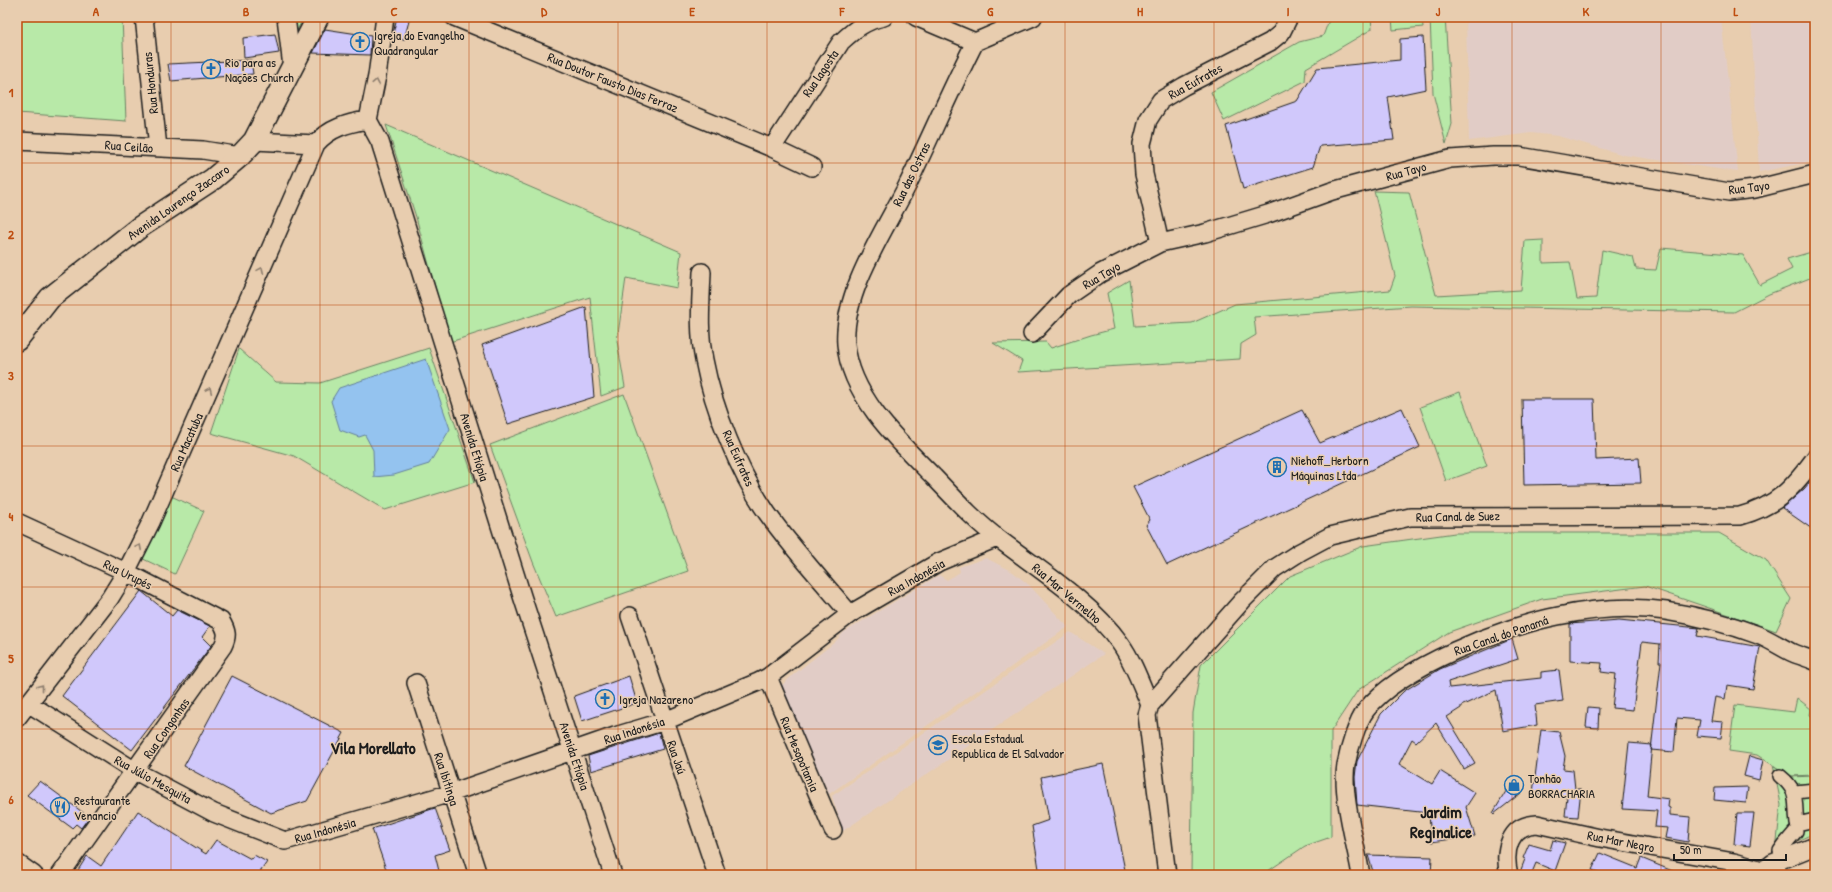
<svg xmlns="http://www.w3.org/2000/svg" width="1832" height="892" font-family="'Patrick Hand',sans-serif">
<rect width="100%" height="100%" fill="#e8cdaf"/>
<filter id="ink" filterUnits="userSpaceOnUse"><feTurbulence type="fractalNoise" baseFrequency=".025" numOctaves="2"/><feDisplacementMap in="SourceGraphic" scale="8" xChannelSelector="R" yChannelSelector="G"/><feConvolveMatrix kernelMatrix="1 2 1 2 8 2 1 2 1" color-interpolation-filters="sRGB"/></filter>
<g filter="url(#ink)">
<path fill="#e1ccc6" d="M1466 17H1721L1738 172 1624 155 1558 136 1531 133 1469 141Z
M1751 17H1815V161L1759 172Z
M986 558 1013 572 1029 585 1068 627 829 794 781 686 794 674 835 642 844 632 939 575 947 580 960 572 959 567Z
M1070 632 1104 654 843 831 832 796Z"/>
<path fill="#b8e9a8" stroke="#6a8262" d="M17 17H122L126 121 17 113Z
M293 17H304L295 34Z
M1336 17H1371L1372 29 1306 68 1305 81 1224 121 1211 92 1299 42 1323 36 1329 20Z
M1392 17H1422L1423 27 1393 30Z
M1430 17H1445L1452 124 1446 144 1433 93Z
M386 125 681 252 677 288 626 278 617 341 625 387 601 396 590 297 450 342 416 217Z
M1374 191 1409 192 1436 295 1521 290 1525 241 1543 240V263L1570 262 1577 299 1596 298 1602 250 1633 257 1636 269 1656 270 1661 248 1743 255 1760 285 1792 269 1787 259 1815 251V276L1769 294 1734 312 1411 306 1254 317 1256 335 1241 344 1240 359 1018 372 1022 361 993 343 1046 342 1051 348 1091 335 1114 329 1107 293 1129 280 1135 326 1192 323 1235 304 1390 290 1395 276Z
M429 348 475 482 385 510 294 456 211 433 239 349 276 382 320 383Z
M1460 392 1487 466 1446 481 1420 407Z
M624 394 688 571 556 617 533 562 490 445Z
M171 496 204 511 175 574 139 557Z
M1455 533H1719L1766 560 1791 599 1776 631 1645 586 1542 599 1449 632 1358 690 1331 731V837L1305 846 1262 875H1191L1193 713 1201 665 1290 576 1363 546Z
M1797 698 1811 709 1810 715 1815 719V775L1790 776 1757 755 1729 751 1735 705 1794 712Z
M1773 765 1789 777 1815 776V833L1776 850 1781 804Z"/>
<path fill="#94c3ef" stroke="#64809b" d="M426 359 450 429 429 464 394 475 374 477 373 450 365 435 359 437 340 430 331 401 339 388Z"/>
<path fill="#d0c8fb" stroke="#1c1c1c" d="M397 17H410L404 40 392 38Z
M325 29 371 36 370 55 313 53Z
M275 34 279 53 244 58 243 38Z
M1423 37 1426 89 1388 97 1394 140 1320 146 1313 167 1243 189 1226 126 1297 101 1317 68 1400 60V39Z
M251 60 253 74 171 81 168 64Z
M586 307 594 397 508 424 482 345Z
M1522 399H1594L1596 460 1639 458 1641 483 1524 485Z
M1402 408 1420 447 1167 565 1146 525 1150 520 1133 487 1302 410 1320 443Z
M1815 476V531L1782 508 1804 489Z
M141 591 172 616 177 610 210 626 202 637 211 646 132 750 62 696Z
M1619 620 1699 628 1697 636 1760 647 1753 689 1727 685 1725 699 1715 697 1711 721 1723 722 1721 738 1697 736 1700 720 1677 718 1674 752 1651 750 1661 662H1659L1660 644 1642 642 1633 710 1612 708 1616 674 1601 672 1602 663 1570 661V624Z
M1512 639 1518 659 1448 682 1449 688 1541 678V672L1559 670 1563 701 1535 705 1537 725 1503 731 1496 690 1461 706V708L1447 717 1475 763 1464 769 1436 723 1416 742 1412 739 1399 764 1432 784 1440 771 1475 793 1466 807 1475 836 1431 842 1429 813 1357 805 1355 777 1357 761 1381 714 1404 691 1440 669Z
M232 676 344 733 307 801 271 813 184 766Z
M629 676 637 703 582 721 574 696Z
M1588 707 1599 708 1598 728 1586 727Z
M1541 730 1559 732 1565 756 1563 769 1573 770 1575 789H1581L1578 817 1565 816 1567 797 1533 793Z
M659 733 663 749 591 771 588 756Z
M1629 743 1652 745 1647 796 1669 799 1668 807 1670 808V815L1690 817 1688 842 1666 838 1668 828 1655 827 1657 811 1622 809Z
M1749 756 1763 760 1759 780 1744 776Z
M1103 764 1126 875H1040L1032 826 1049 820 1041 777Z
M1514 778 1521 793 1494 814 1493 813Z
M40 781 89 817 81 828 76 824 72 828 27 795Z
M1748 787 1746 803 1714 800 1715 788Z
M435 808 450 850 435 855 440 875H388L372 829Z
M138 811 206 854 216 840 251 859 254 855 267 862 258 875H75L87 856 101 866Z
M1737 813H1754L1750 846 1734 844Z
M1553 840 1565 843 1555 871 1536 863 1531 875H1519L1525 859 1523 858 1529 844 1550 850Z
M1600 853 1637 868 1641 858 1682 875H1606L1592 870Z
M1368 855 1432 857 1431 875H1374Z"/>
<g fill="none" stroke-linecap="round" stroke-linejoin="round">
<g stroke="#1c1c1c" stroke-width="16">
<path id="pedestrian" d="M1780 776C1800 792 1794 801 1797 824L1815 820
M1795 792 1815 790
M1780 851 1785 844 1796 831"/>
</g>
<g stroke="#1c1c1c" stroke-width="20">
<path id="minor" d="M144 17 158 148
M286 17 292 67
M385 17 377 76 368 120 380 142 522 596 613 875
M454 17 772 148 812 167
M916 17 975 42
M1033 17 975 42C951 89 930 138 907 186 885 230 842 293 846 344 850 396 899 442 934 477 955 499 975 521 999 539 1038 569 1091 602 1120 643 1133 661 1141 684 1150 705L1147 715 1167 875
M17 141 203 150 240 156
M254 141 316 144
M772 148 841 42C854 30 866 20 884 17
M1160 243 1144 174 1142 144 1148 120 1161 100 1184 86 1270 42 1281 33 1289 17
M702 272C701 301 698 331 704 360 713 408 739 473 767 513 792 548 822 581 850 614
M1032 334 1069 295 1101 273 1160 243 1205 233 1268 214 1332 191 1450 159 1493 156H1519L1729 192 1755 189 1815 174
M17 522 126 572 221 621C227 631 228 636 223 646L60 875
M630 616 717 875
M768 677 833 830
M416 683 478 875
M28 703 135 771 214 813 285 841 451 793 615 736 665 721 758 682 768 677 850 614 939 562 997 538
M1150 705 1242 601 1275 568 1300 552 1330 536 1410 517 1740 516C1777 506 1793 488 1815 458
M17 718 110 598 126 572 151 522 316 144C329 128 348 123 368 120
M17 863 34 875
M1764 870 1773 863 1815 846
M1361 875C1356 845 1341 794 1346 765 1349 749 1357 722 1366 710 1399 667 1506 626 1558 616 1592 609 1632 606 1666 611 1697 616 1729 624 1758 635 1771 640 1782 648 1793 653 1800 656 1808 658 1815 661
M1509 875C1503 851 1509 825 1537 824L1600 838 1734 862 1780 875"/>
</g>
<g stroke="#1c1c1c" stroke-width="24">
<path id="tertiary" d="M17 340 50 298 140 227 213 179 240 156 254 141 318 17"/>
</g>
<use href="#pedestrian" stroke="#e8cdaf" stroke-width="13"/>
<use href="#minor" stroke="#e8cdaf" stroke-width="17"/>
<use href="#tertiary" stroke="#e8cdaf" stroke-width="21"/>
</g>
<defs><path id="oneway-chevron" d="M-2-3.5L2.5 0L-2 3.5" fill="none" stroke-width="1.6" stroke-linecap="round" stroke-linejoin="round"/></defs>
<g stroke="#8c7d6d">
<use href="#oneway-chevron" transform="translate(376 82) rotate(-79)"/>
<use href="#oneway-chevron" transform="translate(261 270) rotate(-66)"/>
<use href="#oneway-chevron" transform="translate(209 390) rotate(-66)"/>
<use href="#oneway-chevron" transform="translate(139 547) rotate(-63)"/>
<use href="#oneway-chevron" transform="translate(41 687) rotate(-52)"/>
</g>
</g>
<path fill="none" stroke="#bf4d0f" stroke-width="1" stroke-opacity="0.55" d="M171 17V875M320 17V875M469 17V875M618 17V875M767 17V875M916 17V875M1065 17V875M1214 17V875M1363 17V875M1512 17V875M1661 17V875M17 163H1815M17 305H1815M17 446H1815M17 587H1815M17 729H1815"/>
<defs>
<g id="church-ring" transform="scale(1)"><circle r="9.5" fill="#e8cdaf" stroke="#1f6fb2" stroke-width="1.5"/><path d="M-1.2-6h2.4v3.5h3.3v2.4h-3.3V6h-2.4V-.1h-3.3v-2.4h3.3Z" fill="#1f6fb2"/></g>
<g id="building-ring" transform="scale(1)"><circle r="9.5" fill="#e8cdaf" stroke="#1f6fb2" stroke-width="1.5"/><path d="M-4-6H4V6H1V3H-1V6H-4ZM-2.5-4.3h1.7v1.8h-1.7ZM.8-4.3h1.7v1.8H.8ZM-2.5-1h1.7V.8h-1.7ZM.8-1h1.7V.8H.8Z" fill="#1f6fb2"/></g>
<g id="school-ring" transform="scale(1)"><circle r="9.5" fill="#e8cdaf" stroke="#1f6fb2" stroke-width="1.5"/><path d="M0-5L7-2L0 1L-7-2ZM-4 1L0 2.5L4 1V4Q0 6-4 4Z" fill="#1f6fb2"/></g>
<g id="shop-ring" transform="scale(1)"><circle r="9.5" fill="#e8cdaf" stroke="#1f6fb2" stroke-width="1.5"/><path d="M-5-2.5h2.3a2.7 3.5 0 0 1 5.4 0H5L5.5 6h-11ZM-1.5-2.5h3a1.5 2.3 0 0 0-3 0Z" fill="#1f6fb2"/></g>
<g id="restaurant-ring" transform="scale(1)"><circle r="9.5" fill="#e8cdaf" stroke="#1f6fb2" stroke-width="1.5"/><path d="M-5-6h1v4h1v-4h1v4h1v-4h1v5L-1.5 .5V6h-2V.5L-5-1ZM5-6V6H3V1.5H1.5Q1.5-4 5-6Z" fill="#1f6fb2"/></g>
</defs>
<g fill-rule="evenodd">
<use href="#church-ring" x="360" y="42"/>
<use href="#church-ring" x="211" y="69"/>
<use href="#building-ring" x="1277" y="467"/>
<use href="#church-ring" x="605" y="699"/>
<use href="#school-ring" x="938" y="745"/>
<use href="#shop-ring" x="1514" y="785"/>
<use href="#restaurant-ring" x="60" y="807"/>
</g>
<g text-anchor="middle" stroke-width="3" stroke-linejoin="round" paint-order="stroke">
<g font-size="13" fill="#1c1c1c" stroke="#e8cdaf" text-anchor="start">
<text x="374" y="40">Igreja do Evangelho<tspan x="374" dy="15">Quadrangular</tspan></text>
<text x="225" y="67">Rio para as<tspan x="225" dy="15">Nações Church</tspan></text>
<text x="1291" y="465">Niehoff_Herborn<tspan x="1291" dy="15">Máquinas Ltda</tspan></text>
<text x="619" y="704">Igreja Nazareno</text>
<text x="952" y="743">Escola Estadual<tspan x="952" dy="15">Republica de El Salvador</tspan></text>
<text x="1528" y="783">Tonhão<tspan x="1528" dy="15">BORRACHARIA</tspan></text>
<text x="74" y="805">Restaurante<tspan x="74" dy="15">Venancio</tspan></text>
</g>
<g font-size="13" fill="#1c1c1c" stroke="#e8cdaf">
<text transform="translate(820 73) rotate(-56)" y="5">Rua lagosta</text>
<text transform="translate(1195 81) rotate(-29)" y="5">Rua Eufrates</text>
<text transform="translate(613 82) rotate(22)" y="5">Rua Doutor Fausto Dias Ferraz</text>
<text transform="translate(150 83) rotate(-96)" y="5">Rua Honduras</text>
<text transform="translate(129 146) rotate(4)" y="5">Rua Ceilão</text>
<text transform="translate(1406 171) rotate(-15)" y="5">Rua Tayo</text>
<text transform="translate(911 174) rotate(-64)" y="5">Rua das Ostras</text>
<text transform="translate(1749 187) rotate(-7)" y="5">Rua Tayo</text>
<text transform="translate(178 202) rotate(-35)" y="5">Avenida Lourenço Zaccaro</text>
<text transform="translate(1101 275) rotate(-31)" y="5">Rua Tayo</text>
<text transform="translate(186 442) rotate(-66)" y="5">Rua Macatuba</text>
<text transform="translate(475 447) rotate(73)" y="5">Avenida Etiópia</text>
<text transform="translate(739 458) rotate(66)" y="5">Rua Eufrates</text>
<text transform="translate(1458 516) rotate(-1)" y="5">Rua Canal de Suez</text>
<text transform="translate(128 574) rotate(26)" y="5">Rua Urupés</text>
<text transform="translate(916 577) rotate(-29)" y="5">Rua Indonésia</text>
<text transform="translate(1067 593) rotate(40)" y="5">Rua Mar Vermelho</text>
<text transform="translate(1501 635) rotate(-19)" y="5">Rua Canal do Panamá</text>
<text transform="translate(166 728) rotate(-55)" y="5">Rua Congonhas</text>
<text transform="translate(634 730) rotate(-18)" y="5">Rua Indonésia</text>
<text transform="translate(800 754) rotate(67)" y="5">Rua Mesopotamia</text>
<text transform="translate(575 756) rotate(72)" y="5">Avenida Etiópia</text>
<text transform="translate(677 757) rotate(71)" y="5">Rua Jaú</text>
<text transform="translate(153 779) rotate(29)" y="5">Rua Júlio Mesquita</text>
<text transform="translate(447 779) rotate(72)" y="5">Rua Ibitinga</text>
<text transform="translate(325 830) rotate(-16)" y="5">Rua Indonésia</text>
<text transform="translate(1621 841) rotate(11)" y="5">Rua Mar Negro</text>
</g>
<g font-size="17" font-weight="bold" fill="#1c1c1c" stroke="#e8cdaf">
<text x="373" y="754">Vila Morellato</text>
<text x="1441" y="818">Jardim<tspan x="1441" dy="20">Reginalice</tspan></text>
</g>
</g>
<rect width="1832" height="892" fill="none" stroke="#e8cdaf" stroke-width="44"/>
<path d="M1674 854v6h112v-6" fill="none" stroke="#1c1c1c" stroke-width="2"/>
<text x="1680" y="854" font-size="12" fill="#1c1c1c" stroke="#e8cdaf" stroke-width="3" paint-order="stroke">50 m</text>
<rect x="22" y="22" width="1788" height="848" fill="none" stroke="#bf4d0f" stroke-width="1.5"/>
<g font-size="13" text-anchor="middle" font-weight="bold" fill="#bf4d0f">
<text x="96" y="16">A</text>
<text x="246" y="16">B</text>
<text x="394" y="16">C</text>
<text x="544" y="16">D</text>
<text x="692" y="16">E</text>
<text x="842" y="16">F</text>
<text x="990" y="16">G</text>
<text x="1140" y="16">H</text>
<text x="1288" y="16">I</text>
<text x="1438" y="16">J</text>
<text x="1586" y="16">K</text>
<text x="1736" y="16">L</text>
<text x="11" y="97">1</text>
<text x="11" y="239">2</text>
<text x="11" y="380">3</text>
<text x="11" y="521">4</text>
<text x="11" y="663">5</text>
<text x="11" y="804">6</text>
</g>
</svg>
